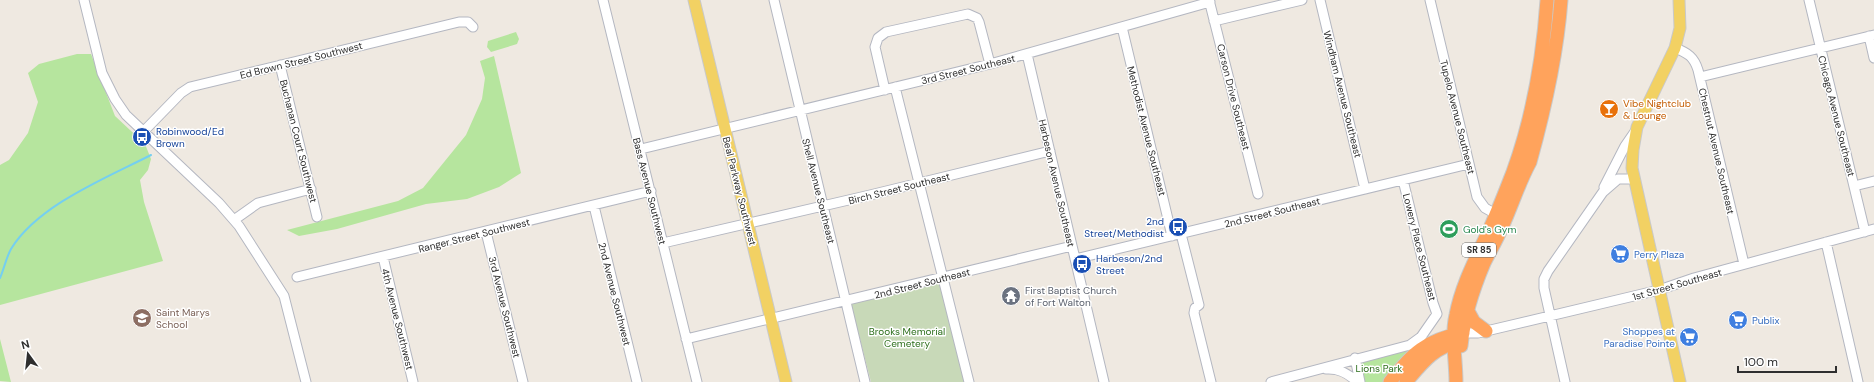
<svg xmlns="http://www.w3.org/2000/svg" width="1874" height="382" font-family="'DM Sans',sans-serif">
<rect width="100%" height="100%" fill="#efe9e1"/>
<path fill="#b6e59e" d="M516 32 519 39 517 44 491 52 487 47 488 41Z
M77 54H91L115 116 145 144 151 159 148 170 140 180 144 202 163 261 0 305V165L9 160 28 133 38 102 28 73 39 64Z
M494 56 521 173 499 187 467 199 426 204 337 229 299 236 287 230 398 201 423 188 466 135 482 99 485 78 480 61Z
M0 339 11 382 0 381Z
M1417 344 1386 382H1363L1359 360Z"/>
<path fill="#c8d9b8" d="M940 282 965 382H871L851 304Z"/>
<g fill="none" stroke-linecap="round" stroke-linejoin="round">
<path stroke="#75cff0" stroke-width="2" d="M0 278C4 269 6 258 11 249 38 205 106 178 151 155"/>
<g stroke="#b4b7c1" stroke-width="11">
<path id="minor" d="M84 0 102 73 115 99 126 115 219 203 239 226 284 296 306 382
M603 0 697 382
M774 0 865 382
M1209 0 1258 194
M1320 0 1365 189
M1430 0 1477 197 1485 208 1501 217
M1809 0 1865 232
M1214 21 1302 0
M1122 27 1172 236
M1869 36 1874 58
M1675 48C1688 53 1694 57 1698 70L1744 264
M1027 54 1104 382
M280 65 317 217
M1700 77 1874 35
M895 87 969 382
M885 90 875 47 878 38 886 32 968 14 977 18 979 22 990 64
M144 131 181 93 190 87 459 22H468L473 27
M641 149 990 64 1210 2
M1854 186 1874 181
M1604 187 1625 146 1636 130
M594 206 637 382
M234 220 258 203 311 189
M486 232 523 382
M1181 234 1199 305 1195 308 1194 313 1211 382
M1826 242 1858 382
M663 243 870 195 1050 151
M383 257 413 382
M1075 259 1469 164
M297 277 651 191
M1463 333H1478L1659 290 1694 278 1874 229
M686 339 1072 246
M1355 358 1360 382
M1326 369C1339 368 1348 373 1357 382
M1271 382 1410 345 1421 337 1437 314 1433 303 1403 180
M1565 382 1544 288V279L1548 271 1603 192 1618 179H1634"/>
</g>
<g stroke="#c9c9c9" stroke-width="13">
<path id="major" d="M694 0 786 382
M1679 0 1680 28 1675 48 1637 127 1633 150 1632 168 1680 382"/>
</g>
<g stroke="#c9c9c9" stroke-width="15">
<path id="highway" d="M1468 311 1474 322 1486 331
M1461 346C1464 317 1473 289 1484 263 1490 251 1497 239 1502 227 1512 205 1519 182 1530 162 1545 108 1557 55 1561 0
M1390 382C1412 353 1426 340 1463 333
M1406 382C1423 362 1433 348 1460 341
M1456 382C1456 360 1451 337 1456 315 1462 283 1478 255 1491 226 1499 208 1506 190 1513 172 1533 117 1543 58 1547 0"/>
</g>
<use href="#minor" stroke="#fff" stroke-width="9"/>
<use href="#major" stroke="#f2d163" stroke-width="11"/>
<use href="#highway" stroke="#ffa35c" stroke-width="13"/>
</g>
<defs>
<g id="bar-disc" transform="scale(1)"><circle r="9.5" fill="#e8710a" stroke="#fff"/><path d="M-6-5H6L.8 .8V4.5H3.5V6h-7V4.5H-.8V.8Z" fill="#fff"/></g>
<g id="bus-disc" transform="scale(1)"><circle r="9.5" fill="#1a4fb4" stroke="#fff"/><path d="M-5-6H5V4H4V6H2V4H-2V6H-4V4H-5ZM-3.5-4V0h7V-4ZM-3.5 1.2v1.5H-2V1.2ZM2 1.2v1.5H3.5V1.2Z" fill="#fff"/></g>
<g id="stadium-disc" transform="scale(1)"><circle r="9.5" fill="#2e9e5b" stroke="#fff"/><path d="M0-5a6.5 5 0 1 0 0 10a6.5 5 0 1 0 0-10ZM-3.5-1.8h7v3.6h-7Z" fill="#fff"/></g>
<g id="supermarket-disc" transform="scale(1)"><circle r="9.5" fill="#3f7fe0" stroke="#fff"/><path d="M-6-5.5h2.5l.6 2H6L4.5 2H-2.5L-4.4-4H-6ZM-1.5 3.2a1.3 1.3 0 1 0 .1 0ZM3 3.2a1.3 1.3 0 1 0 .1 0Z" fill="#fff"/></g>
<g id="temple-disc" transform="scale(1)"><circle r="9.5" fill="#6b7280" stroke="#fff"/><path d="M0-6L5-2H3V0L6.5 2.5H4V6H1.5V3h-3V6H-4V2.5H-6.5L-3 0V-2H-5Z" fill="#fff"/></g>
<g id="school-disc" transform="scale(1)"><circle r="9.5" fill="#8d6e63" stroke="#fff"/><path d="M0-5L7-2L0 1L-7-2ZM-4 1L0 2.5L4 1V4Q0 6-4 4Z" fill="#fff"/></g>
</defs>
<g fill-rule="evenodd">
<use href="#bar-disc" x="1609" y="109"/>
<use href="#bus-disc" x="142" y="137"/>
<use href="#bus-disc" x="1178" y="227"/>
<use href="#stadium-disc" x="1449" y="229"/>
<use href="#supermarket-disc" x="1620" y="254"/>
<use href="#bus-disc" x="1082" y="264"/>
<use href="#temple-disc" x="1011" y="296"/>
<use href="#school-disc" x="142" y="318"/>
<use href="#supermarket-disc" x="1738" y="320"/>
<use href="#supermarket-disc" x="1689" y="337"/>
</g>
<g text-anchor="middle" stroke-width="3" stroke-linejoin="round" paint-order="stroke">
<rect fill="#fff" stroke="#6d6d6d" stroke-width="1" x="1462" y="243" width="34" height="14" rx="3"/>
<g font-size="9" font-weight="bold" fill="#2e2e2e">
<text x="1479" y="253">SR 85</text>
</g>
<g font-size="10" fill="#2e2e2e" stroke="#fff">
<text transform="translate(301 60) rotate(-14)" y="4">Ed Brown Street Southwest</text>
<text transform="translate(968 69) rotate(-14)" y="4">3rd Street Southeast</text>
<text transform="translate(1343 94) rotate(76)" y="4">Windham Avenue Southeast</text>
<text transform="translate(1234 97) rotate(76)" y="4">Carson Drive Southeast</text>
<text transform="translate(1837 116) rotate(76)" y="4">Chicago Avenue Southeast</text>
<text transform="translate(1458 117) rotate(76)" y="4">Tupelo Avenue Southeast</text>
<text transform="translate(1147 131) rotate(76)" y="4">Methodist Avenue Southeast</text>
<text transform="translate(299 141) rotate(76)" y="4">Buchanan Court Southwest</text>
<text transform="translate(1717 151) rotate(77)" y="4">Chestnut Avenue Southeast</text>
<text transform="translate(1057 183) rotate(77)" y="4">Harbeson Avenue Southeast</text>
<text transform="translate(899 188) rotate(-14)" y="4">Birch Street Southeast</text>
<text transform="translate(650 191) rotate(76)" y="4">Bass Avenue Southwest</text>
<text transform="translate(740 191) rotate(76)" y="4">Beal Parkway Southwest</text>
<text transform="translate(819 191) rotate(76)" y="4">Shell Avenue Southeast</text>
<text transform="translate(1272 212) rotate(-14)" y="4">2nd Street Southeast</text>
<text transform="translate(474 235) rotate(-14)" y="4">Ranger Street Southwest</text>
<text transform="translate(1420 247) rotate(76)" y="4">Lowery Place Southeast</text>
<text transform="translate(922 283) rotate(-14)" y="4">2nd Street Southeast</text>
<text transform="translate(1677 284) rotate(-16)" y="4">1st Street Southeast</text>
<text transform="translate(615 294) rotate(76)" y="4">2nd Avenue Southwest</text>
<text transform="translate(505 307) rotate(76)" y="4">3rd Avenue Southwest</text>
<text transform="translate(398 319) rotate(76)" y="4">4th Avenue Southwest</text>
</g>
<g font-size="10" fill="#c56008" stroke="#fff" text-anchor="start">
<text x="1623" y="107">Vibe Nightclub<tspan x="1623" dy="12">&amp; Lounge</tspan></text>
</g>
<g font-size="10" fill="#164399" stroke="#fff" text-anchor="start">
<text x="156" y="135">Robinwood/Ed<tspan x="156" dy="12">Brown</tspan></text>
<text x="1164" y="225" text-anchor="end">2nd<tspan x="1164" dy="12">Street/Methodist</tspan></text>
<text x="1096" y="262">Harbeson/2nd<tspan x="1096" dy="12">Street</tspan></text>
</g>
<g font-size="10" fill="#27864d" stroke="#fff" text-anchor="start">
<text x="1463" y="233">Gold's Gym</text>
</g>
<g font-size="10" fill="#366cbe" stroke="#fff" text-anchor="start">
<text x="1634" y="258">Perry Plaza</text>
<text x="1752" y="324">Publix</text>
<text x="1675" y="335" text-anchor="end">Shoppes at<tspan x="1675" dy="12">Paradise Pointe</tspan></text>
</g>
<g font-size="10" fill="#5b616d" stroke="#fff" text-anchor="start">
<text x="1025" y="294">First Baptist Church<tspan x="1025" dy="12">of Fort Walton</tspan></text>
</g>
<g font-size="10" fill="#785e54" stroke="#fff" text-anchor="start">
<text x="156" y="316">Saint Marys<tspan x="156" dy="12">School</tspan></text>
</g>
<g font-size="10" fill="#2c6e1b" stroke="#fff">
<text x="907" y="335">Brooks Memorial<tspan x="907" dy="12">Cemetery</tspan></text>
<text x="1379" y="372">Lions Park</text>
</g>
</g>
<g transform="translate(28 354) rotate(345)" stroke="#ffffff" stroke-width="3" paint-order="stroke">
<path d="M0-3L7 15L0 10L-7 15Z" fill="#2e2e2e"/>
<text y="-6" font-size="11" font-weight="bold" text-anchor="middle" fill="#2e2e2e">N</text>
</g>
<path d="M1738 366v6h98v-6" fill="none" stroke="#2e2e2e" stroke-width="2"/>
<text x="1744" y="366" font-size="12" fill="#2e2e2e" stroke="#ffffff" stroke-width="3" paint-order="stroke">100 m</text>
</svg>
